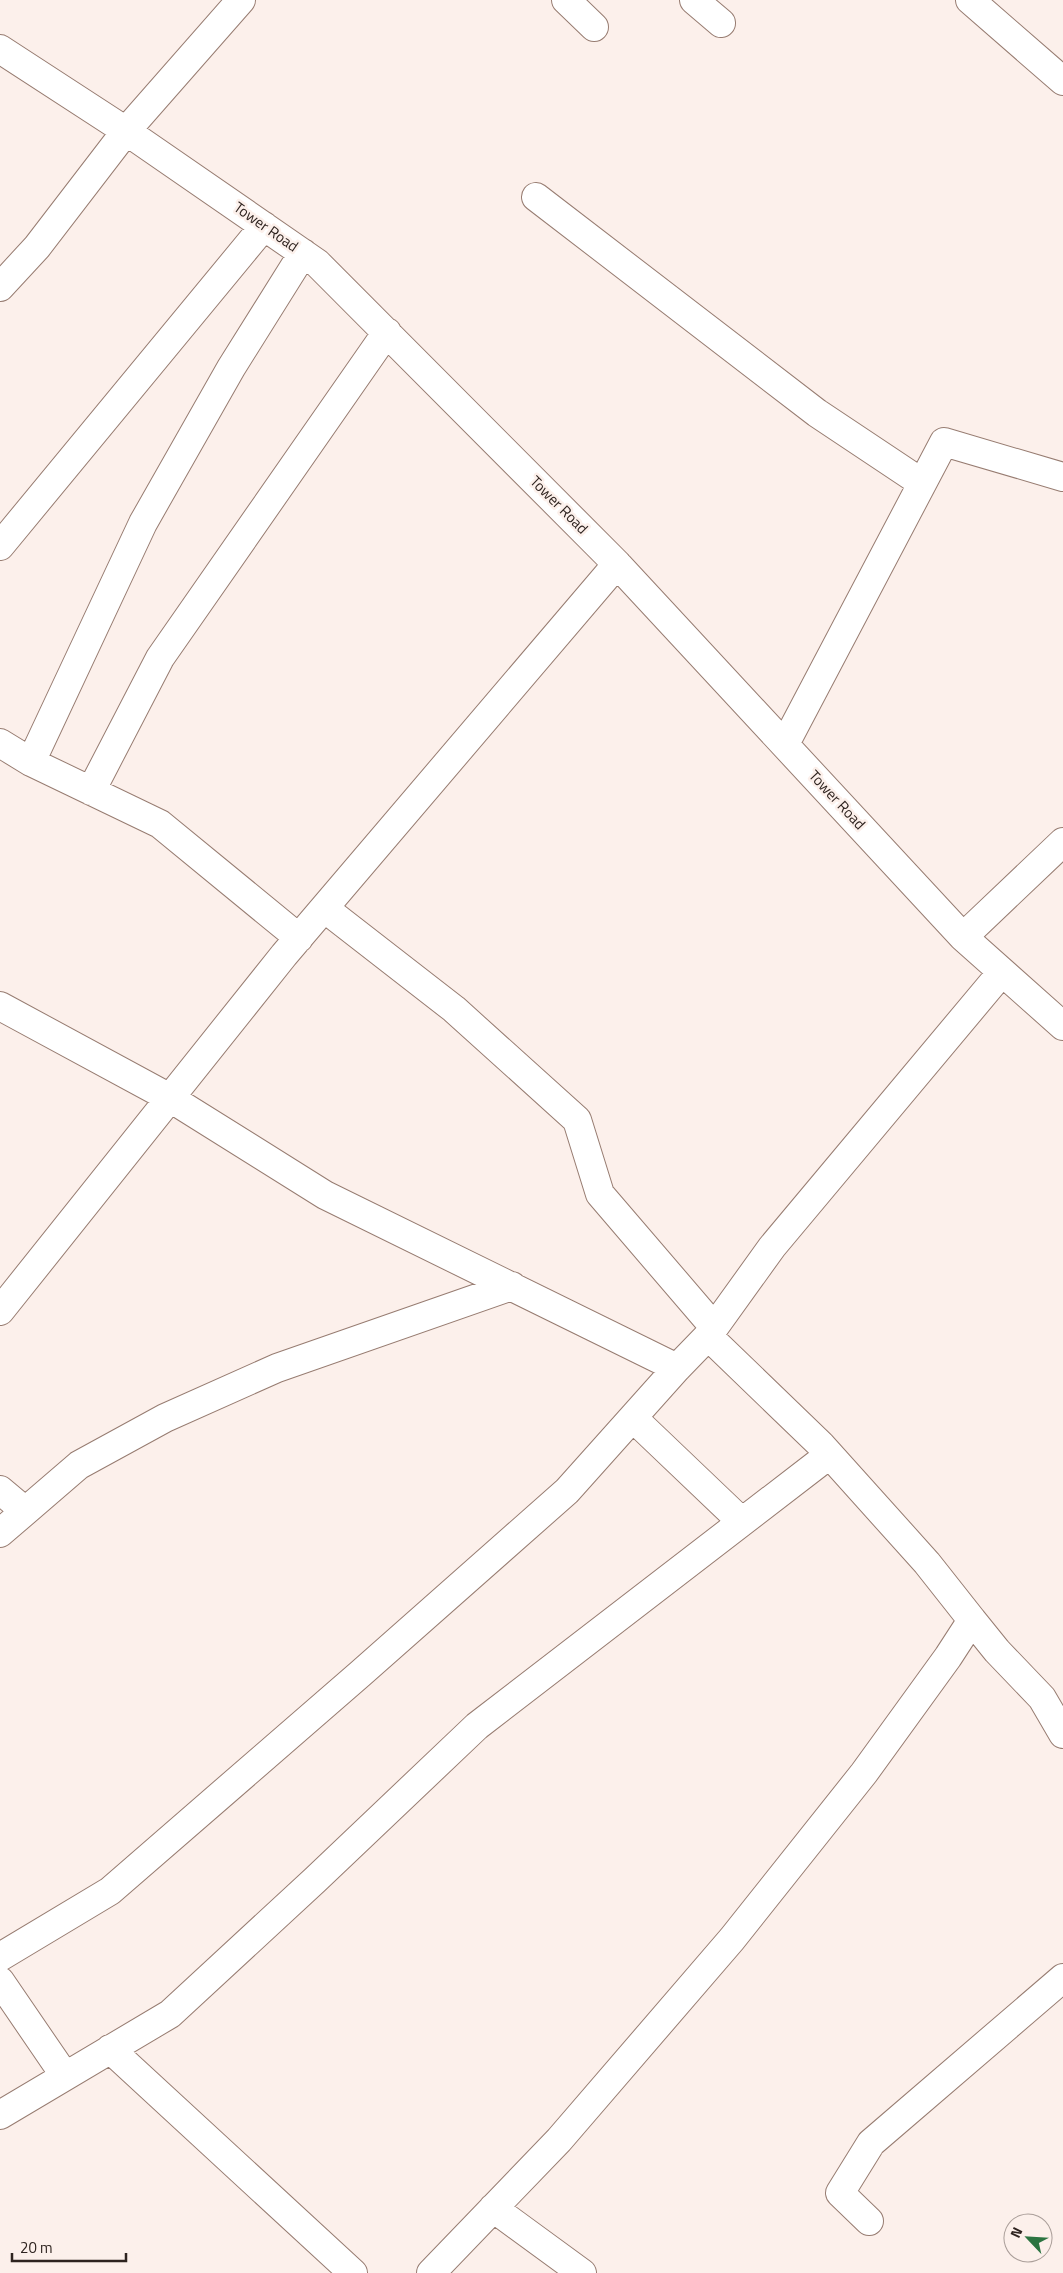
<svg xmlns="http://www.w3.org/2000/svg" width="1063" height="2273" font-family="'Titillium Web',sans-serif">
<rect width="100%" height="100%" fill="#fcf0eb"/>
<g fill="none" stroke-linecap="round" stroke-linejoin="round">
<g stroke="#977c71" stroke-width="30">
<path id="minor" d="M566 0 594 27
M694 0 721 23
M970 0 1063 81
M0 49 126 131 317 263 617 564 963 937 1063 1026
M536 197 817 413 922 483
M0 287 37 247 126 131 241 0
M0 546 264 226
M0 743 31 762 160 824 299 938
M785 744 944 442 1063 477
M31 762 143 523 231 368 303 253
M91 791 160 658 387 332
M324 908 454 1009 577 1120 600 1194 714 1327
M963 937 1063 842
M0 1006 170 1098 325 1195 677 1368
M0 1311 284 955 617 564
M633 1418 742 1522
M0 1490 25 1511
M0 1533 79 1465 165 1418 277 1368 512 1286
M972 1620 997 1651 1042 1698 1063 1734
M0 1957 110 1891 360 1674 567 1491 677 1368 708 1336
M0 1981 65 2076
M110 2049 353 2273
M0 2115 170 2014 315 1880 477 1726 829 1455
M493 2208 582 2273
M869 2221 840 2193 871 2143 1063 1978
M431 2273 559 2140 732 1939 864 1773 948 1657 972 1620 927 1563 821 1445 708 1336 772 1247 1002 972"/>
</g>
<use href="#minor" stroke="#fff" stroke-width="28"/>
</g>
<g text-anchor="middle" stroke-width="5" stroke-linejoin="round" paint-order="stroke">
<g font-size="15" fill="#2e231f" stroke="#fcf0eb">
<text transform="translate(266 227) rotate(35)" y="5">Tower Road</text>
<text transform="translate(559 505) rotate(45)" y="5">Tower Road</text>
<text transform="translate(837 800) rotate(47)" y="5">Tower Road</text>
</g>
</g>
<g transform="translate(1028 2238) rotate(295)"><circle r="24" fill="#fcf0eb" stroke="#aa9e99"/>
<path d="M0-4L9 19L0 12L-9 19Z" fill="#2c7441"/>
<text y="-8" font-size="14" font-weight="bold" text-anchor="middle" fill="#2e231f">N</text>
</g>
<path d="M12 2253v8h114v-8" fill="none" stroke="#2e231f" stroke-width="2.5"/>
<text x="20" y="2253" font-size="15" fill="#2e231f" stroke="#fcf0eb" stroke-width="4" paint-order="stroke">20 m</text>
</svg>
